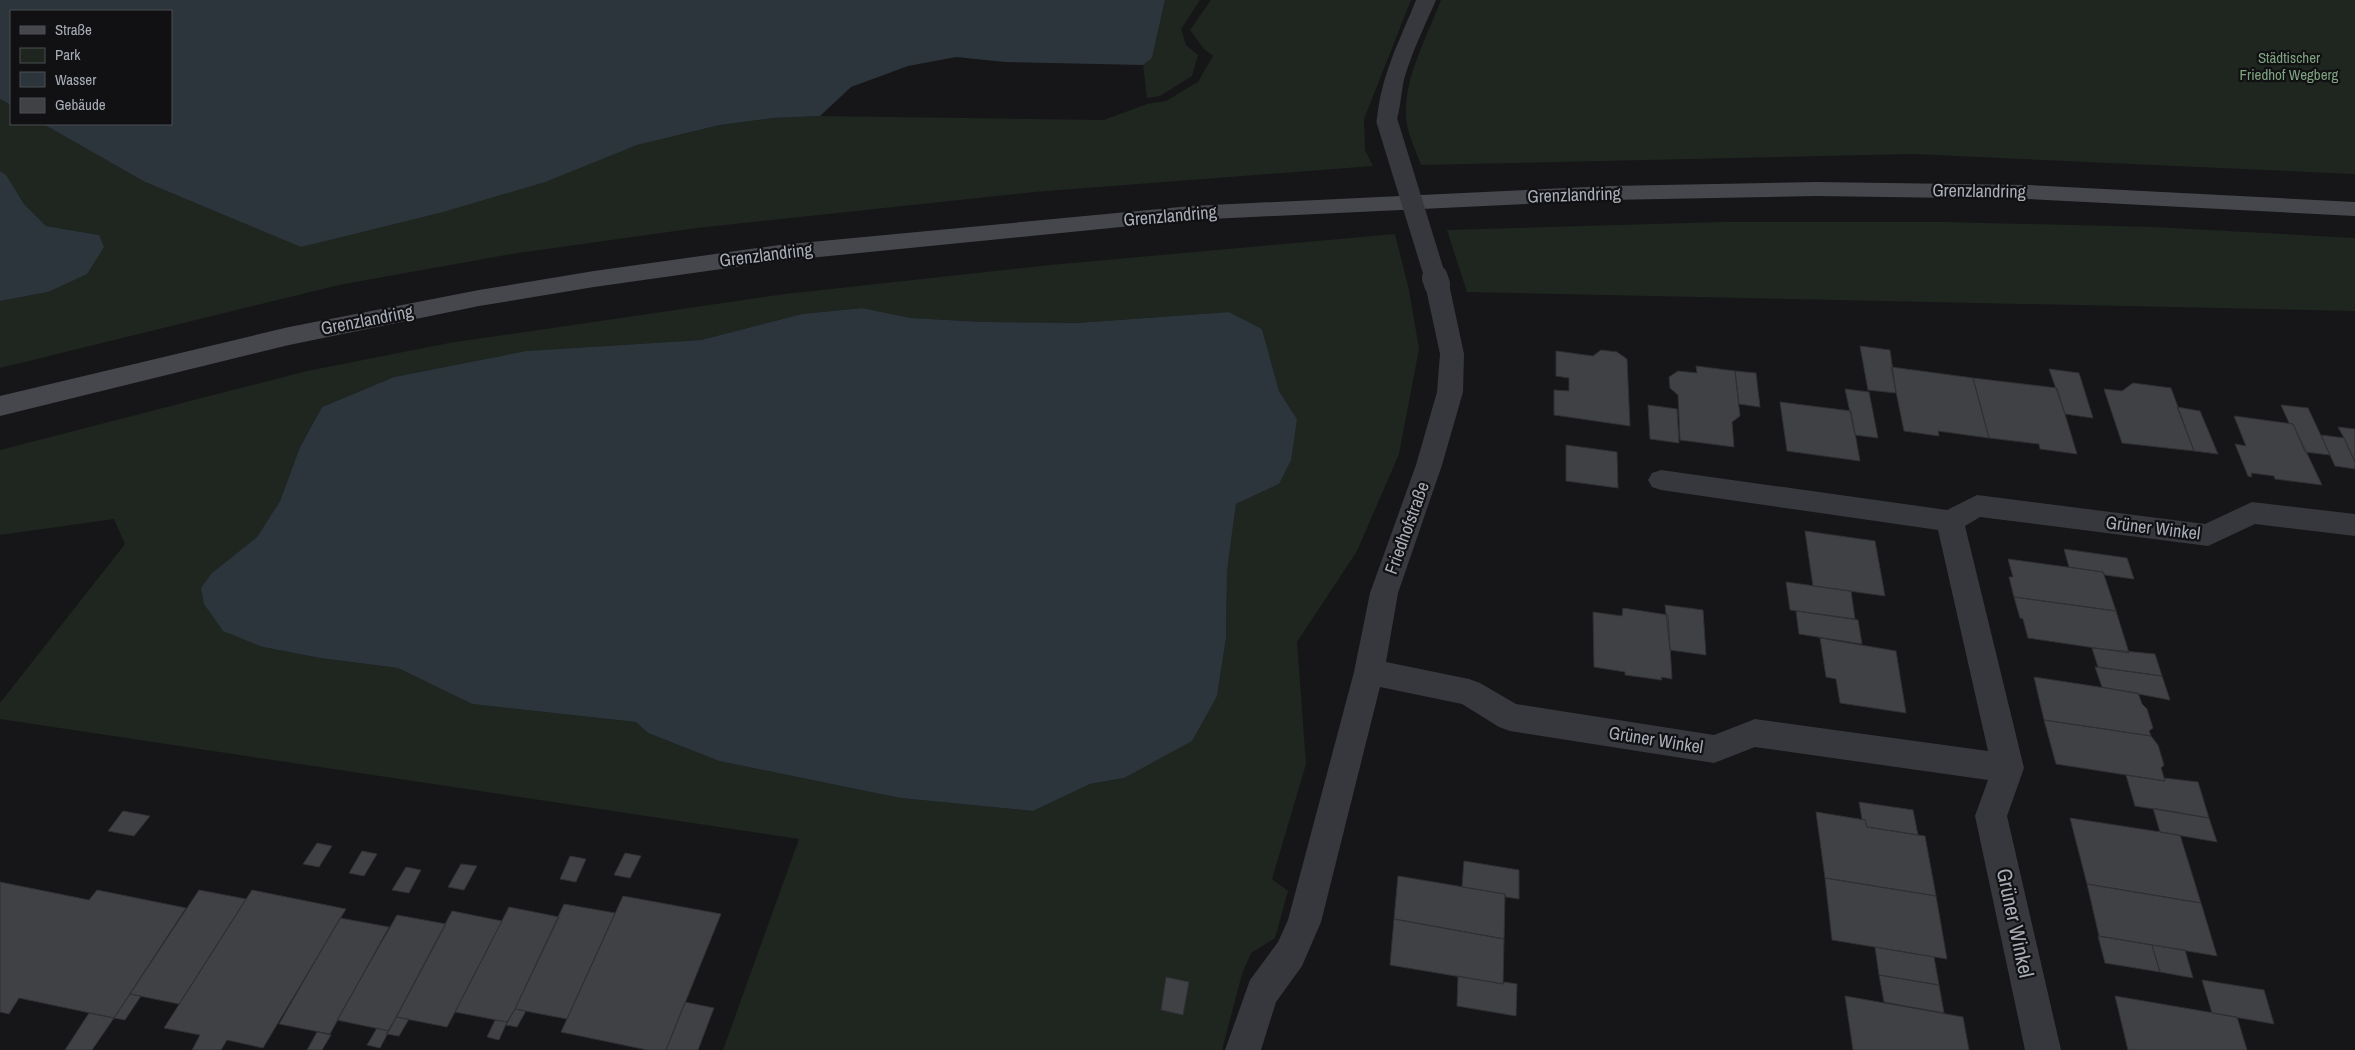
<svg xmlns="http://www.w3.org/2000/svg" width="2355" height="1050" font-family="'Archivo Narrow',sans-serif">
<rect width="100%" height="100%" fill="#161618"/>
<path fill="#1e261f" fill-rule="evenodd" d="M1165 0H1200L1181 29 1186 45 1198 55 1192 76 1160 96 1147 98 1143 65 1152 58Z
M1211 0H1411L1364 119 1365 150 1373 166 1034 192 697 228 511 254 339 285 0 368V301L48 292 99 235 46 226 24 204 6 176 0 171V99L11 105V124H43L145 182 302 247 637 145 720 125 773 118 820 116 1104 120 1147 104 1166 101 1198 82 1213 56 1204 49 1190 30Z
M1441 0H2355V174L1913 154 1421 165C1416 151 1407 133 1406 117 1404 77 1427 37 1441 0Z
M1721 222H1946L2153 227 2355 238V311L1467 292 1447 230Z
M1395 234 1409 290 1419 349 1399 454 1357 551 1297 642 1306 764 1272 879 1288 891 1275 938 1251 953 1242 974 1222 1050H723L799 839 0 719V703L125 544 114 519 0 535V450L307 371 449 343 785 294 1050 265ZM862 308 911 318 984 322 1077 323 1229 312 1262 329 1279 391 1297 419 1279 484 1236 504 1227 571 1226 638 1217 696 1124 778 1090 784 1033 811 900 798 719 761 648 733 636 722 472 704 398 668 320 658 263 647 212 573 257 537 280 501 300 447 322 407 394 377 526 351 701 340 802 314Z"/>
<path fill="#2c353c" d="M0 0H1165L1152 58 1143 65 1005 62 956 57 908 66 851 87 820 116 773 118 720 125 637 145 545 182 443 212 301 247 145 182 43 124H171V11H11V105L0 99Z
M0 171 6 175 24 204 46 226 99 235 104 247 87 274 48 292 0 301Z
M862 308 911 318 984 322 1077 323 1229 312 1262 329 1279 391 1297 419 1291 460 1279 484 1236 504 1227 571 1226 638 1217 696 1192 741 1124 778 1090 784 1033 811 900 798 719 761 648 733 636 722 472 704 398 668 320 658 263 647 223 631 204 604 201 588 212 573 257 537 280 501 300 447 322 407 394 377 526 351 701 340 802 314Z"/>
<path fill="#404145" stroke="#303034" d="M1860 346 1890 350 1896 393 1868 390Z
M1601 350 1617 352 1627 359 1630 426 1554 415V390L1569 391V378L1556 376V351L1593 356Z
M1696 366 1735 371 1740 416 1732 422 1734 447 1680 440 1678 395 1670 388 1669 377 1678 371 1697 373Z
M1891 367 1973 378 1989 438 1938 431 1939 436 1904 431Z
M2049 369 2079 373 2093 418 2065 414Z
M1735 371 1756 373 1760 407 1739 404Z
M1973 378 2057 388 2077 454 2040 449 2039 444 1989 438Z
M2133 383 2171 388 2194 451 2122 443 2104 389 2122 391Z
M1845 389 1869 392 1878 438 1855 435Z
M1780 402 1851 411 1860 461 1787 451Z
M1648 405 1677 409 1679 443 1650 439Z
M2281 405 2308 408 2330 455 2305 452 2293 424 2289 423Z
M2177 407 2200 411 2218 454 2194 451Z
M2234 416 2293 424 2322 485 2275 479 2274 476 2251 473 2252 477 2248 476 2235 444 2246 446Z
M2338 427 2355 429V462L2344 438Z
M2321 435 2344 438 2355 462V469L2335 466Z
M1566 445 1617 452 1618 488 1566 481Z
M1805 531 1875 541 1885 596 1813 586Z
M2064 549 2127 558 2134 579 2105 575 2103 572 2069 567Z
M2008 559 2103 572 2116 611 2014 597 2009 577H2013Z
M1786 582 1851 591 1855 619 1790 610Z
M2014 597 2116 611 2129 653 2028 638 2023 619 2020 618Z
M1665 605 1703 610 1706 655 1670 650Z
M1623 608 1668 615 1672 679 1661 677 1662 680 1625 675V672L1594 667 1593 612 1622 616Z
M1796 611 1858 620 1862 644 1799 634Z
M1820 638 1896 651 1906 713 1840 703 1836 679 1826 677Z
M2092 648 2155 654 2162 676 2098 667Z
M2095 667 2162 676 2170 700 2102 687Z
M2034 677 2138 693 2142 704 2147 709 2153 728 2149 731 2151 736 2044 720Z
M2044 720 2151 736 2158 745 2164 765 2161 768 2165 781 2056 764Z
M2126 775 2165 781 2164 778 2198 782 2209 818 2135 806Z
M1859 802 1913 810 1918 835 1867 827 1865 820 1862 819Z
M2153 808 2209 818 2217 842 2160 832Z
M123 811 150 816 134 836 108 831Z
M1816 812 1865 820 1867 827 1925 836 1936 896 1825 878Z
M2070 818 2180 835 2201 903 2087 884Z
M317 843 332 846 319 867 303 864Z
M362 851 377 854 364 876 349 873Z
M625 853 641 856 630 878 614 875Z
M570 856 586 859 576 882 560 879Z
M1464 861 1519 870V899L1506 897 1505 894 1462 887Z
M461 864 477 866 464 890 448 887Z
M406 867 421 870 409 893 392 890Z
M1398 876 1505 894 1504 939 1394 919Z
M1825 878 1936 896 1947 959 1832 940Z
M0 882 89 900 97 890 186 908 114 1018 19 998 9 1014 0 1012Z
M2087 884 2201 903 2217 956 2099 936Z
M199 890 246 899 179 1004 130 994Z
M252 890 346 909 263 1048 227 1040 221 1050H192L200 1035 164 1028Z
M623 896 721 914 666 1050H647L561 1032Z
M564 904 615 913 567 1019 515 1009Z
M509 907 559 917 515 1009 507 1022 455 1012Z
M452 911 502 921 455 1012 447 1027 396 1017Z
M397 915 446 924 389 1031 337 1020Z
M340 918 389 927 330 1034 279 1024Z
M1394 919 1504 939 1503 984 1390 965Z
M2098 936 2152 945 2160 972 2105 963Z
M2152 945 2185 950 2193 978 2160 972Z
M1875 947 1934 957 1939 985 1879 975Z
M1879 975 1939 985 1944 1013 1884 1002Z
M1458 976 1503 984 1504 982 1517 984 1516 1016 1457 1006Z
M1166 977 1189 982 1183 1015 1161 1010Z
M2202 980 2264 990 2274 1024 2212 1013Z
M130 994 141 996 125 1020 114 1018Z
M1845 996 1963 1017 1969 1050H1853Z
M2115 996 2237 1017 2247 1050H2128Z
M685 1002 714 1008 698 1050H666Z
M515 1009 526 1011 517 1027 506 1025Z
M89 1013 114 1018 92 1050H65Z
M396 1017 409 1019 399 1036 386 1034Z
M495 1020 507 1022 499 1040 487 1037Z
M377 1028 389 1031 380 1048 367 1045Z
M317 1032 331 1035 322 1050H307Z"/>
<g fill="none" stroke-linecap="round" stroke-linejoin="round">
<path fill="#37383d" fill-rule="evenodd" d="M1416 0H1436C1425 25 1413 50 1405 76 1401 89 1400 118 1394 126L1387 127 1380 126 1377 121C1380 77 1400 40 1416 0Z
M1437 276 1445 278 1449 284 1464 354 1463 392 1442 465 1398 593 1386 662 1469 679 1480 683 1516 704 1714 735 1755 719 1988 751 1938 530 1661 490 1652 487 1648 480 1652 473 1661 470 1947 510 1977 495 2205 524 2252 502 2355 514V536L2255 524 2208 546 1980 517 1965 526 2024 768 2007 816 2061 1050H2025L1975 816 1988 780 1755 747 1714 763 1510 731 1499 727 1462 704 1380 687 1321 922 1302 966 1276 1002 1261 1050H1225L1250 980 1278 942 1288 920 1354 672 1370 593 1416 465 1437 392 1440 354 1425 284 1429 278Z"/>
<path fill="#45474d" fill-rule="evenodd" d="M1816 182 2028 185 2355 202V216L2028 199 1816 196 1609 200 1191 220 779 261 594 287 479 306 289 345 0 416V396L289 327 479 290 594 271 779 245 1191 206 1609 186Z"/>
<path stroke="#37383d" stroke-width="21" d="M1387 121 1436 280"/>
<path stroke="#37383d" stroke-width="26" d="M1435 278 1437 284"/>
</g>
<g text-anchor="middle" stroke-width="4.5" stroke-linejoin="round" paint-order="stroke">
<g font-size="15" fill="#7fa381" stroke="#111113">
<text x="2289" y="63">Städtischer<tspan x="2289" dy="17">Friedhof Wegberg</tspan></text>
</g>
<g font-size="18" fill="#a8adb8" stroke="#111113">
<text transform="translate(1979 191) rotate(1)" y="6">Grenzlandring</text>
<text transform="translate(1574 195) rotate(-2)" y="6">Grenzlandring</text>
<text transform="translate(1170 216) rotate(-5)" y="6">Grenzlandring</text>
<text transform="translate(766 255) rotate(-7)" y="6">Grenzlandring</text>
<text transform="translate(367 320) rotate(-11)" y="6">Grenzlandring</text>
<text transform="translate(1407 528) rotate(-70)" y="6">Friedhofstraße</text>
<text transform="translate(2153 528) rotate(7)" y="6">Grüner Winkel</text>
<text transform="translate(1656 740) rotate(9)" y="6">Grüner Winkel</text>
</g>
<g font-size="21" fill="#a8adb8" stroke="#111113">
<text transform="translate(2015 923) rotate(78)" y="7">Grüner Winkel</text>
</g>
</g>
<rect x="10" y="10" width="162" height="115" fill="#111113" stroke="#4d4f55"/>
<rect x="20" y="26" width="25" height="8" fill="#45474d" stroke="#4d4f55"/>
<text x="55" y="35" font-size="15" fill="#a8adb8">Straße</text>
<rect x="20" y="48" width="25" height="15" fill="#1e261f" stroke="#4d4f55"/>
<text x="55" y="60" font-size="15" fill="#a8adb8">Park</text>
<rect x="20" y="72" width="25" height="15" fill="#2c353c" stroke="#4d4f55"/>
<text x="55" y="85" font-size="15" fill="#a8adb8">Wasser</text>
<rect x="20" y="98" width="25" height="15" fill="#404145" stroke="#4d4f55"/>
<text x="55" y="110" font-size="15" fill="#a8adb8">Gebäude</text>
</svg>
